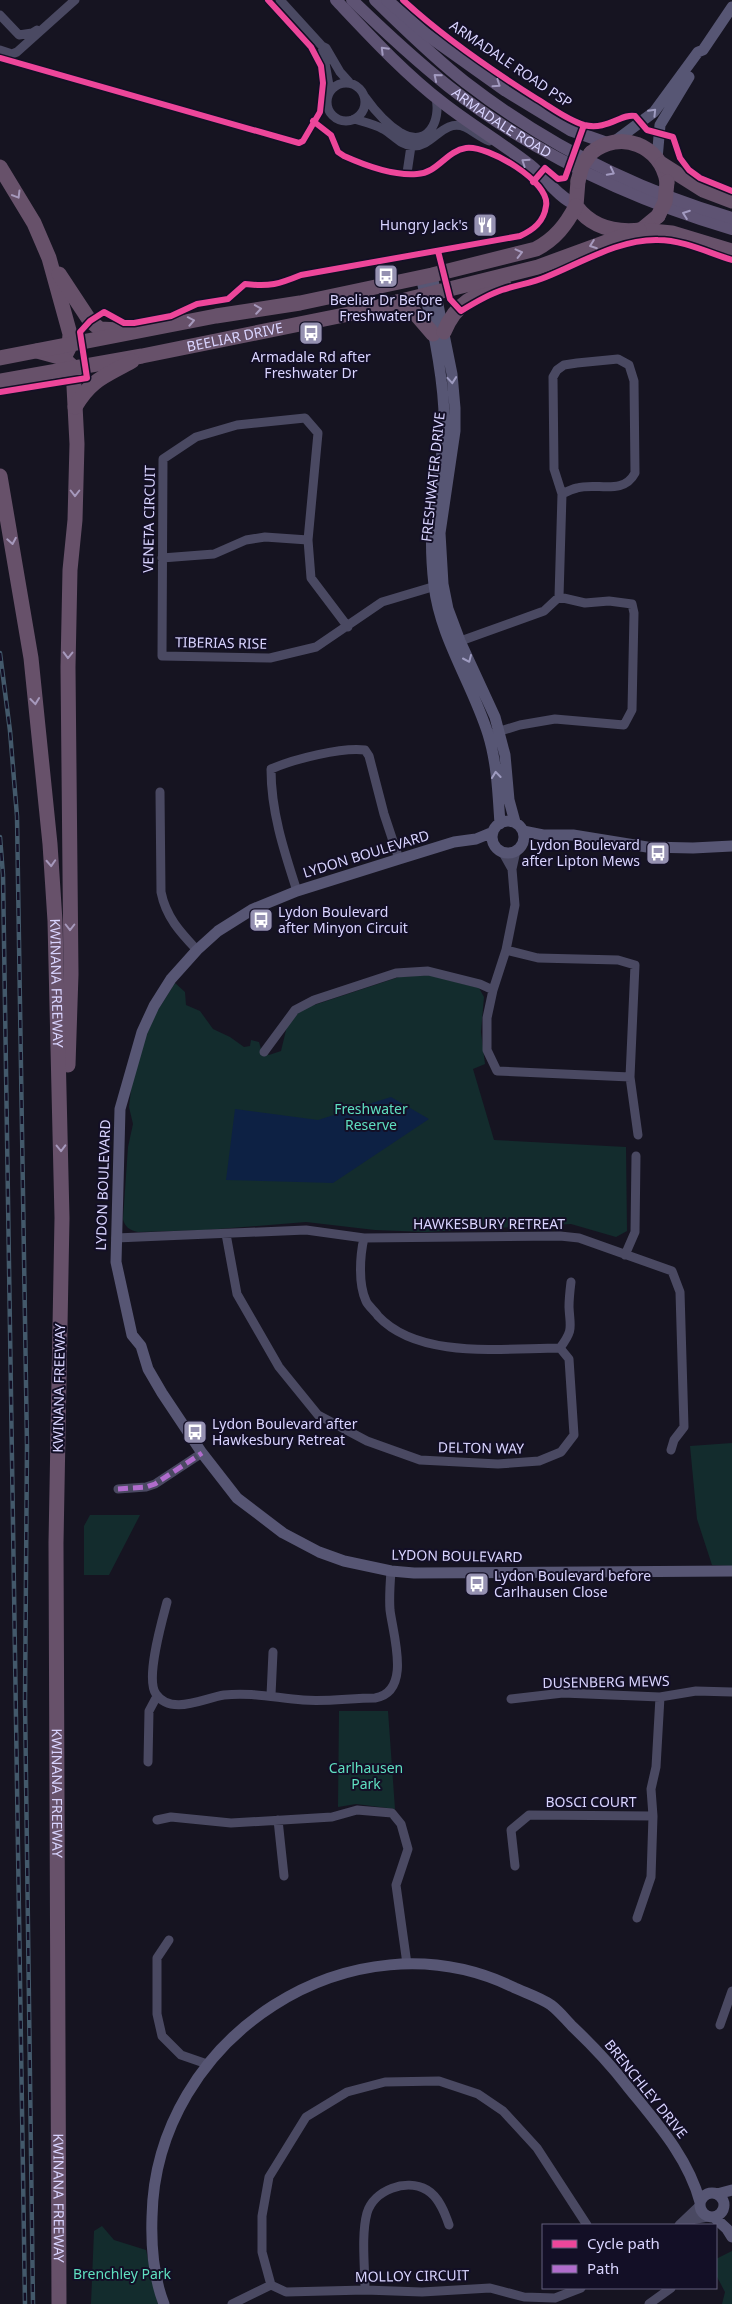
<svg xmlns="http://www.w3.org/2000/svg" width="732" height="2304" font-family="'Noto Sans',sans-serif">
<rect width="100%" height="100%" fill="#161421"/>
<path fill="#132c2d" d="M429 975 479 988 484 997 481 1032 485 1064 473 1069 494 1140 626 1147 627 1231 616 1237 571 1224 426 1232 375 1230 306 1222 206 1230 138 1232C129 1230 125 1227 123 1219L128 1147 133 1124 129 1107 132 1081 142 1045 156 1013 175 983 185 992 186 1005 200 1011 213 1029 230 1037 244 1047 250 1046 251 1040 259 1042 261 1049 269 1055 281 1051 287 1026 298 1013 308 1007 399 977Z
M732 1443V1566L712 1565 697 1519 690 1446Z
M90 1515H140L109 1575H84V1526Z
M339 1711H388L395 1809 356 1804 338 1807Z
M102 2226 114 2240 146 2250 158 2304H91L94 2231Z
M732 2251V2304H722L725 2292 716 2275V2259Z"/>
<path fill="#0d2144" d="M391 1097 429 1119 333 1183 226 1180 235 1109 318 1120Z"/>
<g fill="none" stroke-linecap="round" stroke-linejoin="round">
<path stroke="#4a4962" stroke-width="9" d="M280 0 322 46 326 48 340 72 349 82
M0 15 19 35 32 33 37 30
M322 46 330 91
M0 50 12 54 17 52 75 0
M327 102a19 19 0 1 1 38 0a19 19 0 1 1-38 0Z
M365 97C375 111 386 124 401 133 428 148 441 121 436 98
M354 119C364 122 374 124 383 129 393 134 401 146 413 146 433 147 443 118 465 127 473 131 480 137 489 141
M407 173 411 146
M162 558 214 554 246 540 265 537 308 540
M559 597 562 494 554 469 553 377 557 370 564 365 577 363 618 359 629 365 634 381 635 473C623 496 597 482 577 488 572 489 566 492 562 494
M348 627 311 578 308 540 318 433 305 418 237 425 196 437 163 459 162 656 270 658 316 647 382 602 439 585
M455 643 544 611 559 597 585 603 609 601 632 604 634 613 632 710 624 725 555 719 520 725 494 733
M160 792 161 892C166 917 180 932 197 950
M502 851 512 869
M297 891C284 851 271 812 271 769 294 759 342 747 365 750L369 756 384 814 399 859
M506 950 538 958 618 960 635 965 630 1077 497 1071 487 1050V1018L493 990 506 950 515 905 512 869 516 851
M264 1052 295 1010 314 1000 396 973 428 971 480 984 493 990
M630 1077 638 1135
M226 1234 237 1294 279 1367 318 1415 367 1441 420 1460 498 1464 539 1461 561 1452 574 1435 569 1359 560 1348C505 1348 419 1360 378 1316 375 1311 368 1306 366 1301 358 1284 360 1255 364 1238
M116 1238 306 1230 364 1238 560 1236 579 1238 672 1271 680 1292 684 1427 674 1440 671 1450
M625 1255 635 1232 636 1156
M560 1348C574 1329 570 1328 569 1307 569 1299 570 1290 571 1282
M118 1489 146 1487 155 1484 202 1453
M167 1602C162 1621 145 1679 156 1694 171 1716 204 1698 224 1695 252 1692 276 1698 303 1700 327 1702 351 1698 375 1698 412 1692 393 1635 390 1610 389 1597 390 1584 391 1571
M271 1695 273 1652
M511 1699 563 1693 660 1697 696 1691 732 1692
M148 1762 149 1711 157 1696
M157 1820 171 1817 231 1823 332 1817 357 1810 392 1813 401 1824 408 1849 396 1885 407 1964
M278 1820 284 1876
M515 1866 511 1830 529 1815 653 1816
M637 1918 651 1877 653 1816 651 1789 656 1767 660 1697
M169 1940 157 1958V2014L162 2036 181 2055 207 2064
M720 2025 732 1991
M685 2221 708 2217
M679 2225 700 2205
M581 2288 555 2298 524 2297 490 2288 422 2292 365 2290 286 2292 271 2285 262 2252V2216L269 2177 306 2117 347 2092 385 2082 439 2081 478 2094 503 2111 537 2148 587 2225
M365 2290C365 2268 361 2235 367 2213 374 2190 406 2178 427 2190 439 2197 445 2213 449 2225
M232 2304 271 2285
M649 2304 671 2288"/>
<path stroke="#575674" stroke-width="11" d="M615 141 654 112 698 52 703 50 732 7
M657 159 660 125 689 77
M432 275 452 374 455 408V431L440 533 443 584 448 609 460 641 495 717 505 755 509 800 515 822
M421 277C432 322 446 385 444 430 443 456 437 480 434 505 430 532 431 558 434 585 440 638 472 683 488 734 497 763 498 794 500 824
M492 837a16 16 0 1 1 32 0a16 16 0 1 1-32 0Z
M523 831 543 835H573L647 847 693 848 732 846
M493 832 476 839 454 842 399 859 297 891 253 909 218 931 197 950 171 979 154 1006 142 1032 120 1109 116 1262 132 1335 141 1346 148 1369 162 1393 202 1453 237 1498 283 1533 319 1552 344 1561 391 1571 414 1573 732 1571
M700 2205a12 12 0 1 1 24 0a12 12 0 1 1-24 0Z
M717 2194 732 2190
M714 2217 727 2229 732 2237
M164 2304C153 2276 151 2246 152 2217 155 2038 352 1908 515 1988 526 1993 541 1998 551 2005 559 2011 566 2020 573 2027 593 2046 611 2065 627 2086 656 2122 688 2157 700 2202"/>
<g stroke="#5e5373" stroke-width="12">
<path d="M336 0C370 36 404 73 443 103 471 125 502 143 530 165 544 176 559 198 575 204"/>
<path id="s1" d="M352 0C383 30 414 59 448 86 531 152 631 199 732 229"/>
<path d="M375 0C404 28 433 57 465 82 544 143 636 190 732 218"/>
<path d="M387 0 426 34 506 91 570 130 607 143"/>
</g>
<g stroke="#67516a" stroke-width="15">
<path d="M591 153C620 129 661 145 667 182"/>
<path d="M662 164 703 190 732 201"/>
<path d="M0 167 34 223 49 258 70 334 69 348 66 354"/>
<path d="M578 181 576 206C592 228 615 233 641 230L658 216"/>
<path d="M641 230 672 233 732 251"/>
<path d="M59 274 90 321 100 329 120 330"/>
<path d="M397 302 414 312 433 334"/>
<path d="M444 332C456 302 475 295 504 285"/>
<path d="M37 351 63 358 73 367 77 444 75 520 70 570 68 667 71 974 68 1065"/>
<path d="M0 358 216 316 300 303 432 275 536 249C555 239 566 225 576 206"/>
<path id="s2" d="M0 381 142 356 349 314 538 267 639 230"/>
<path d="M75 407C91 379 106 376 132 361"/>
<path id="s3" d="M0 476 31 658 50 844 55 921 62 1218 56 1543 59 2304"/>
</g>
<g stroke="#43596b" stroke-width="4.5">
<path id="rail" d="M0 653 10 731 17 816 27 1446 25 1701 33 2304
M0 837 3 875 25 2304"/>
</g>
<use href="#rail" stroke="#130f26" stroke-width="2.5" stroke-dasharray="8" stroke-linecap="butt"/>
<path stroke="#67516a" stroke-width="15" d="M578 181 582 166 591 153
M658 216 665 202 667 182"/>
<path stroke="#b06ccc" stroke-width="5" stroke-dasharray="10 5" stroke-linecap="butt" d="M118 1489 146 1487 155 1484 202 1453"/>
<g stroke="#130f26" stroke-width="9">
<path id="cycleway" d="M403 0C443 37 491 70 537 99 552 108 567 120 584 125 607 131 622 113 635 116L647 130 673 137 680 158 689 170 700 178 732 191
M0 58 299 143 303 141 320 112 323 83 321 66 311 47 268 0
M533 182 545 168 558 179 565 178 584 125
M438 251 450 299 461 311C474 303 487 295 502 290 516 285 532 283 546 277 581 263 619 239 658 240 683 240 709 253 732 260
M0 392 87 378 80 332 90 321 104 312 124 323H134L171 316 197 304 228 299 245 284C270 287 279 284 301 275L520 236C533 230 544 222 546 206 551 182 488 145 466 148 446 151 438 173 417 174 394 176 364 165 344 156L338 152 331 135 313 121"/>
</g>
<use href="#cycleway" stroke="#ed469a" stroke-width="6"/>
</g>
<defs><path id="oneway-chevron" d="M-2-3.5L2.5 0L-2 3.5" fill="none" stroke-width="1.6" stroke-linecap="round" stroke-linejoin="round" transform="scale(1.25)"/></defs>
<g stroke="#a29ac0">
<use href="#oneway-chevron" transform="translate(384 50) rotate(-135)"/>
<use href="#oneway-chevron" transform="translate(437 77) rotate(-140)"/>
<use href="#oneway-chevron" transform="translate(497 84) rotate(34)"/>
<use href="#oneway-chevron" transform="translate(525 162) rotate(-146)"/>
<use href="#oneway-chevron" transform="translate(611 172) rotate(27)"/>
<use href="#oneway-chevron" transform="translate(686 214) rotate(-160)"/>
</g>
<g stroke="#9e9bc0">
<use href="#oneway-chevron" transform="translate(653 112) rotate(-46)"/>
<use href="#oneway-chevron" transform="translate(452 380) rotate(85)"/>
<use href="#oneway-chevron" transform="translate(468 659) rotate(66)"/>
<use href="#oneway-chevron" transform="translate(496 775) rotate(-96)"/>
</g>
<g stroke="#a699bc">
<use href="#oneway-chevron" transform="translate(17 195) rotate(59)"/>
<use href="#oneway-chevron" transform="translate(593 245) rotate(160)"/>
<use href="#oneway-chevron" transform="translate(519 253) rotate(-14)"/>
<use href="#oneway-chevron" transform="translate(258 309) rotate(-9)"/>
<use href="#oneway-chevron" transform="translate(191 321) rotate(-11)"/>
<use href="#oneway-chevron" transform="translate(75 493) rotate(90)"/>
<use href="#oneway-chevron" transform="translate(12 541) rotate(80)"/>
<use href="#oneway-chevron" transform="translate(68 655) rotate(91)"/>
<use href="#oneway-chevron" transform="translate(35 701) rotate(84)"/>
<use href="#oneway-chevron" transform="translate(51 863) rotate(87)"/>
<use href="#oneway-chevron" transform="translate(70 927) rotate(90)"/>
<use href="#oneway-chevron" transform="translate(61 1148) rotate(89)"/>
</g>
<defs>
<g id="restaurant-square" transform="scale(1.25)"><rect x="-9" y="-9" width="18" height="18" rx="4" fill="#9591b1" stroke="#130f26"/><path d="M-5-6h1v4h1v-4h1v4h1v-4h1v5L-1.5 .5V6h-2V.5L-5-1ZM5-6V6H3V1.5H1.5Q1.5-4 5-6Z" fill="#fff"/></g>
<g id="bus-square" transform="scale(1.25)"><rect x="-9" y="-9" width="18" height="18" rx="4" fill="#9591b1" stroke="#130f26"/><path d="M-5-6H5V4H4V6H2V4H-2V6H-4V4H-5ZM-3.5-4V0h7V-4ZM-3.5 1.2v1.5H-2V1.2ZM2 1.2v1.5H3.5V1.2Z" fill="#fff"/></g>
</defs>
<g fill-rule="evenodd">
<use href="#restaurant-square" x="485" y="225"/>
<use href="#bus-square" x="386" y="276"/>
<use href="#bus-square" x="311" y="333"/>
<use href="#bus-square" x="658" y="853"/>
<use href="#bus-square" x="261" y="920"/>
<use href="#bus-square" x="195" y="1432"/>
<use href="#bus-square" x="477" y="1584"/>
</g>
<g text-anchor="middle" stroke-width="4" stroke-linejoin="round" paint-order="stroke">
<g font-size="14" fill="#d9d4ff" stroke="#130f26">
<text transform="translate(511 64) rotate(34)" y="5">ARMADALE ROAD PSP</text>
<text dy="5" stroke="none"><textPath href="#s1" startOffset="194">ARMADALE ROAD</textPath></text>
<text dy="5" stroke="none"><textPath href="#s2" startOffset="239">BEELIAR DRIVE</textPath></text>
<text transform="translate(433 477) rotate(-84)" y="5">FRESHWATER DRIVE</text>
<text transform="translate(149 519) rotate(-89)" y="5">VENETA CIRCUIT</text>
<text transform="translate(221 643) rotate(1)" y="5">TIBERIAS RISE</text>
<text transform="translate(366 854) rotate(-17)" y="5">LYDON BOULEVARD</text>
<text dy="5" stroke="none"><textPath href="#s3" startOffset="511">KWINANA FREEWAY</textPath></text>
<text transform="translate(103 1185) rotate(-88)" y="5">LYDON BOULEVARD</text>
<text x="489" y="1229">HAWKESBURY RETREAT</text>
<text transform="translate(59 1388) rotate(-89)" y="5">KWINANA FREEWAY</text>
<text transform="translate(481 1448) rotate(1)" y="5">DELTON WAY</text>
<text transform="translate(457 1556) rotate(1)" y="5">LYDON BOULEVARD</text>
<text transform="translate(606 1682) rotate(-1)" y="5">DUSENBERG MEWS</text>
<text dy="5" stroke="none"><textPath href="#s3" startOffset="1321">KWINANA FREEWAY</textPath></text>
<text x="591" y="1807">BOSCI COURT</text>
<text transform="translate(646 2089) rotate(51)" y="5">BRENCHLEY DRIVE</text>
<text dy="5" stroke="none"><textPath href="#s3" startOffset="1726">KWINANA FREEWAY</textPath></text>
<text transform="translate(412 2276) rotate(-1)" y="5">MOLLOY CIRCUIT</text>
</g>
<g font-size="14" fill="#d9d4ff" stroke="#130f26" text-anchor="start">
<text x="468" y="230" text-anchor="end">Hungry Jack's</text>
<text x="386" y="305" text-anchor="middle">Beeliar Dr Before<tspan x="386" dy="16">Freshwater Dr</tspan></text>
<text x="311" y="362" text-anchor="middle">Armadale Rd after<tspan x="311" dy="16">Freshwater Dr</tspan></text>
<text x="640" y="850" text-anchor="end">Lydon Boulevard<tspan x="640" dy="16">after Lipton Mews</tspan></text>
<text x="278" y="917">Lydon Boulevard<tspan x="278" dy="16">after Minyon Circuit</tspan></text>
<text x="212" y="1429">Lydon Boulevard after<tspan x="212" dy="16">Hawkesbury Retreat</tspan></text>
<text x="494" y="1581">Lydon Boulevard before<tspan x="494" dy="16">Carlhausen Close</tspan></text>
</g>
<g font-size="14" fill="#5fe0c0" stroke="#130f26">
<text x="371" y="1114">Freshwater<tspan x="371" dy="16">Reserve</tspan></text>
<text x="366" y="1773">Carlhausen<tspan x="366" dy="16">Park</tspan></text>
<text x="122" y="2279">Brenchley Park</text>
</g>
</g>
<rect x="542" y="2224" width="175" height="65" fill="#130f26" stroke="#625e7d"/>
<rect x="552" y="2240" width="25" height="8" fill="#ed469a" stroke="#625e7d"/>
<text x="587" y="2249" font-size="15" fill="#d9d4ff">Cycle path</text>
<rect x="552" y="2265" width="25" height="8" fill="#b06ccc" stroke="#625e7d"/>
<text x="587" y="2274" font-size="15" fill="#d9d4ff">Path</text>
</svg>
